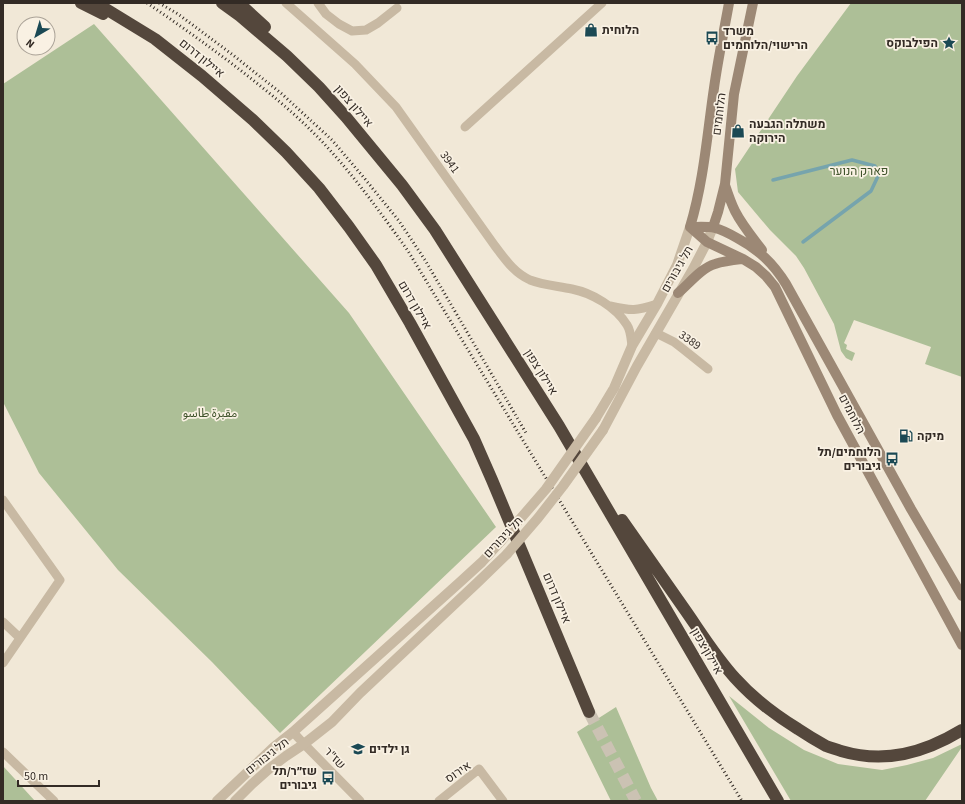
<svg xmlns="http://www.w3.org/2000/svg" width="965" height="804" font-family="'Source Sans 3','Noto Sans Arabic',Heebo,sans-serif">
<rect width="100%" height="100%" fill="#f1e8d7"/>
<path fill="#adbf97" d="M851 3H962V377L925 364 931 347 854 320 844 343 847 345 846 349 855 353 852 361 846 358 841 351 834 324 804 268 796 256 770 230 738 192 735 169 797 76Z
M94 24 349 313 496 527 280 733 212 662 118 570 39 473 3 402V84Z
M729 696 769 728 804 750 838 764 882 770 907 765 933 758 962 744V747L925 801H791Z
M616 707 651 788 658 801H611L577 732Z
M3 766 35 801H3Z"/>
<g fill="none" stroke-linecap="round" stroke-linejoin="round">
<path stroke="#76a4ad" stroke-width="3.5" d="M773 180 852 160 875 166
M803 242 871 191 879 174"/>
<path stroke="#cbc2b3" stroke-width="12" stroke-dasharray="12 6" stroke-linecap="butt" d="M589 712 636 801"/>
<path stroke="#c8b9a3" stroke-width="9" d="M286 3 355 64 396 107 495 246C505 259 514 273 530 280 543 285 558 286 572 289 592 293 616 307 627 325 631 331 631 339 632 346
M318 3 326 14 339 24 352 31 366 30 378 23 397 8
M465 127 602 3
M610 306C632 311 636 311 657 304
M656 333 674 342 683 349 708 369
M3 500 60 580 3 663
M3 622 20 638
M293 732 304 744 360 801
M3 752 54 801
M439 801 479 769 503 801"/>
<path stroke="#c8b9a3" stroke-width="10" d="M596 418 614 388 632 346 657 304 677 265 690 227
M603 430 637 366 693 269 707 242 713 227
M217 801 274 747 293 732 459 583 482 562 501 541
M235 801 252 784 270 768 286 756 304 744 332 722 360 693 478 582 507 554"/>
<path stroke="#9c8875" stroke-width="10" d="M725 185C728 194 731 203 735 211 742 225 753 238 762 250
M690 227 707 242 743 259 756 267 766 276 775 287 837 415 962 645
M690 227C698 227 707 226 715 228 723 230 730 234 737 238 759 250 773 263 786 284L911 509 962 596
M690 227C704 180 707 135 714 88 718 59 724 31 729 3
M713 227 718 212 725 184 734 94 753 3
M678 293C689 284 701 268 715 264 724 261 734 260 743 259"/>
<path stroke="#54473c" stroke-width="12" d="M81 3 103 14
M96 3 155 39 202 76 253 120 286 152 319 188 349 227 376 265 410 323 474 439 492 480 589 712
M222 3 240 16 287 56 319 87 346 117 402 185 435 230 559 426 778 801
M239 3 265 27
M622 520C642 549 663 578 683 607 700 631 715 656 735 678 753 698 775 715 798 729 807 735 817 741 826 746 831 748 836 749 841 751 885 764 924 753 962 730"/>
<path stroke="#332b25" stroke-width="3" stroke-dasharray="1 3" stroke-linecap="butt" d="M147 3C175 22 203 42 231 63 265 89 299 116 328 148 358 181 383 216 408 251L742 801
M159 3 178 14 233 55 282 94 332 140 365 179 399 221 425 260 526 433"/>
<path stroke="#c8b9a3" stroke-width="10" d="M501 541 546 489 596 418
M507 554 538 518 563 486 603 430"/>
</g>
<defs>
<g id="shop-bare" transform="scale(1.08)"><path d="M-5-2.5h2.3a2.7 3.5 0 0 1 5.4 0H5L5.5 6h-11ZM-1.5-2.5h3a1.5 2.3 0 0 0-3 0Z" fill="#1b4954" stroke="#f9f1e3" stroke-width="2.5" paint-order="stroke"/></g>
<g id="bus-bare" transform="scale(1.08)"><path d="M-5-6H5V4H4V6H2V4H-2V6H-4V4H-5ZM-3.5-4V0h7V-4ZM-3.5 1.2v1.5H-2V1.2ZM2 1.2v1.5H3.5V1.2Z" fill="#1b4954" stroke="#f9f1e3" stroke-width="2.5" paint-order="stroke"/></g>
<g id="sight-bare" transform="scale(1.08)"><path d="M0-6L1.8-2.2L6-1.7L2.9 1.2L3.7 5.4L0 3.3L-3.7 5.4L-2.9 1.2L-6-1.7L-1.8-2.2Z" fill="#1b4954" stroke="#f9f1e3" stroke-width="2.5" paint-order="stroke"/></g>
<g id="fuel-bare" transform="scale(1.08)"><path d="M-5.5-6h7V0h2V4h1.3V-2.5L3-4.5l.8-.8L6-3V5H2.5V1h-1V6h-7ZM-4.2-4.7v3.2H.2V-4.7Z" fill="#1b4954" stroke="#f9f1e3" stroke-width="2.5" paint-order="stroke"/></g>
<g id="school-bare" transform="scale(1.08)"><path d="M0-5L7-2L0 1L-7-2ZM-4 1L0 2.5L4 1V4Q0 6-4 4Z" fill="#1b4954" stroke="#f9f1e3" stroke-width="2.5" paint-order="stroke"/></g>
</defs>
<g fill-rule="evenodd">
<use href="#shop-bare" x="591" y="30"/>
<use href="#bus-bare" x="712" y="38"/>
<use href="#sight-bare" x="949" y="43"/>
<use href="#shop-bare" x="738" y="131"/>
<use href="#fuel-bare" x="906" y="436"/>
<use href="#bus-bare" x="892" y="459"/>
<use href="#school-bare" x="358" y="749"/>
<use href="#bus-bare" x="328" y="778"/>
</g>
<g text-anchor="middle" stroke-width="3.5" stroke-linejoin="round" paint-order="stroke">
<g font-size="12" font-weight="bold" fill="#332b25" stroke="#f9f1e3" text-anchor="start">
<text x="602" y="34">הלוחית</text>
<text x="723" y="35">משרד<tspan x="723" dy="14">הרישוי/הלוחמים</tspan></text>
<text x="938" y="47" text-anchor="end">הפילבוקס</text>
<text x="749" y="128">משתלה הגבעה<tspan x="749" dy="14">הירוקה</tspan></text>
<text x="917" y="440">מיקה</text>
<text x="881" y="456" text-anchor="end">הלוחמים/תל<tspan x="881" dy="14">גיבורים</tspan></text>
<text x="369" y="753">גן ילדים</text>
<text x="317" y="775" text-anchor="end">שז״ר/תל<tspan x="317" dy="14">גיבורים</tspan></text>
</g>
<g font-size="12" fill="#332b25" stroke="#f9f1e3">
<text transform="translate(202 58) rotate(39)" y="4">איילון דרום</text>
<text transform="translate(354 106) rotate(49)" y="4">איילון צפון</text>
<text transform="translate(719 114) rotate(-83)" y="4">הלוחמים</text>
<text transform="translate(450 162) rotate(54)" y="4">3941</text>
<text transform="translate(677 269) rotate(-60)" y="4">תל גיבורים</text>
<text transform="translate(415 305) rotate(60)" y="4">איילון דרום</text>
<text transform="translate(690 340) rotate(35)" y="4">3389</text>
<text transform="translate(541 372) rotate(58)" y="4">איילון צפון</text>
<text transform="translate(852 414) rotate(62)" y="4">הלוחמים</text>
<text transform="translate(503 537) rotate(-47)" y="4">תל גיבורים</text>
<text transform="translate(557 598) rotate(67)" y="4">איילון דרום</text>
<text transform="translate(707 651) rotate(60)" y="4">איילון צפון</text>
<text transform="translate(267 756) rotate(-38)" y="4">תל גיבורים</text>
<text transform="translate(335 758) rotate(46)" y="4">שז"ר</text>
<text transform="translate(458 772) rotate(-34)" y="4">אירוס</text>
</g>
<g font-size="12" fill="#3d5129" stroke="#f9f1e3">
<text x="859" y="175">פארק הנוער</text>
<text x="210" y="417">مقبرة طاسو</text>
</g>
</g>
<rect width="965" height="804" fill="none" stroke="#332b25" stroke-width="8"/>
<g transform="translate(36 36) rotate(218)"><circle r="19" fill="#f9f1e3" stroke="#aaa297"/>
<path d="M0-3L7 15L0 10L-7 15Z" fill="#1b4954"/>
<text y="-6" font-size="11" font-weight="bold" text-anchor="middle" fill="#332b25">N</text>
</g>
<path d="M18 780v6h81v-6" fill="none" stroke="#332b25" stroke-width="2"/>
<text x="24" y="780" font-size="12" fill="#332b25" stroke="#f9f1e3" stroke-width="3" paint-order="stroke">50 m</text>
</svg>
